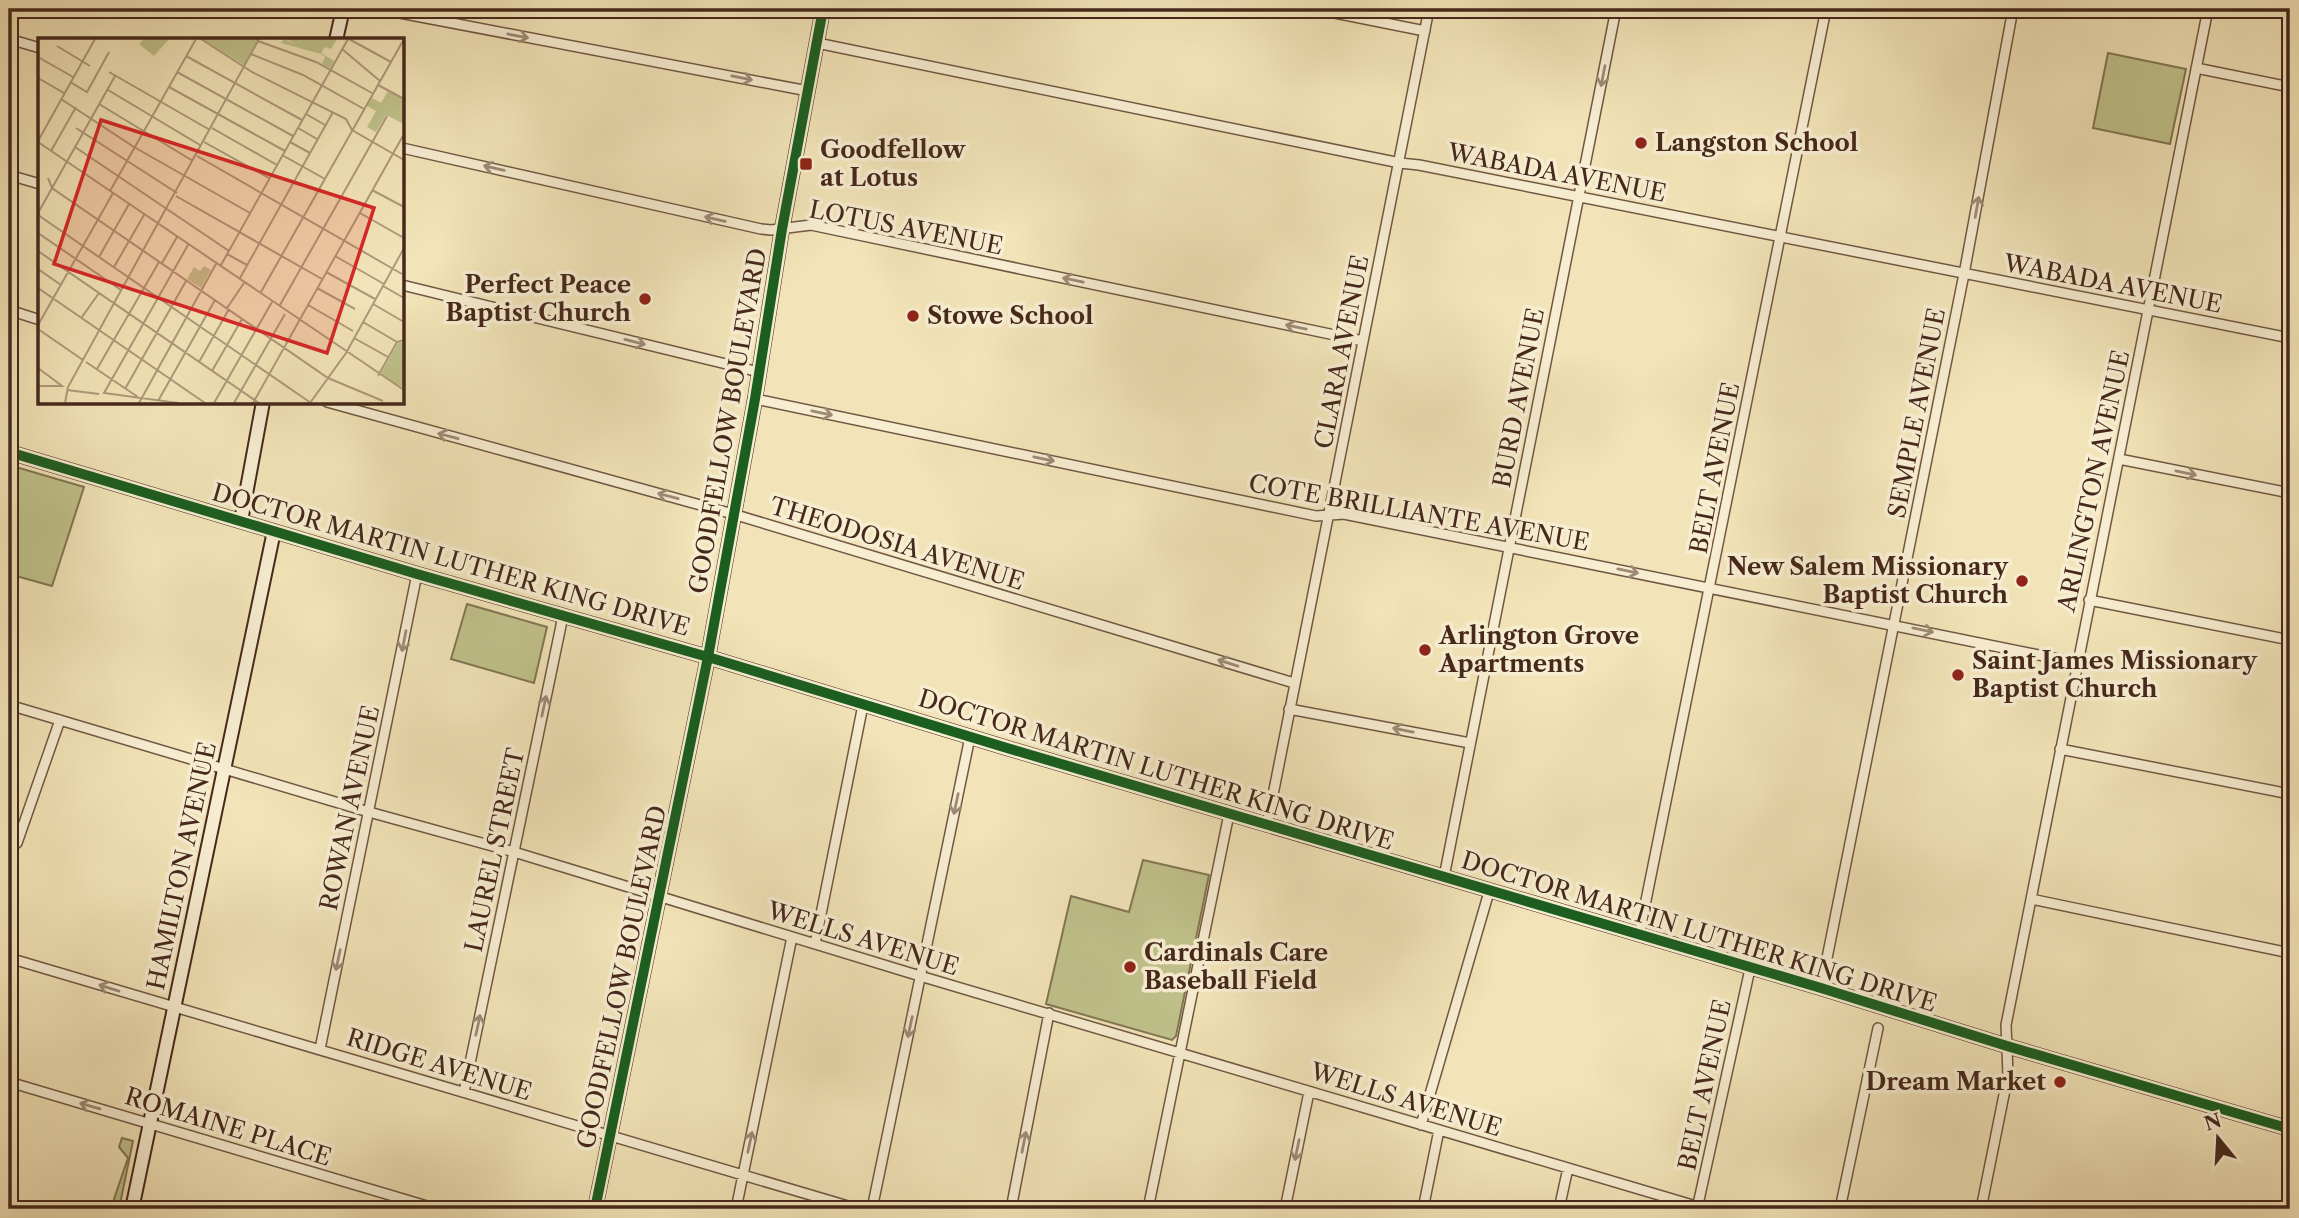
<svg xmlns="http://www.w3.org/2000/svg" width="2299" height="1218" font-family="'Libre Caslon Text',serif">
<rect width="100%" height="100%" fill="#f2e4b8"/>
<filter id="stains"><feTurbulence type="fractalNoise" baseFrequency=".00286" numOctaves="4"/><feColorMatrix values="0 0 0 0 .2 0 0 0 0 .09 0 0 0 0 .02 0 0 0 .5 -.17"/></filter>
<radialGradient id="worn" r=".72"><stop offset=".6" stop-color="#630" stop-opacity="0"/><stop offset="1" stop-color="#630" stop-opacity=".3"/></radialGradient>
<path fill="#c0c28b" stroke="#837554" stroke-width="2" d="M2108 53 2186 69 2170 144 2093 128Z
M9 465 84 487 52 586 9 574Z
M467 604 547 627 534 683 451 659Z
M1143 860 1209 875 1176 1036 1172 1040 1046 1004 1071 896 1129 912Z
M122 1138 133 1141 119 1209H116L114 1199 128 1158 119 1147Z"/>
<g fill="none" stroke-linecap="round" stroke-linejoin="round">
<g stroke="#715743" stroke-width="12">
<path id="street" d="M379 9 808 91
M1315 9 1425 31
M9 39 40 48
M817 43 1400 163 1419 165 2290 338
M2196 68 2290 87
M402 148 761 229 771 230 811 225 1363 341
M9 175 40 184
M402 285 759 372
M9 310 40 320
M755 399 1316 516 1344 514 2078 663
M327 402 733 514 1294 683
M2119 459 2290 493
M2089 600 2290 640
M9 705 369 812 514 852 920 976 1706 1209
M1289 709 1470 743
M2060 749 2290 794
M1267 825 1429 9
M17 843 60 720
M1444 877 1616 9
M2031 899 2290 953
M1639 935 1826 9
M815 944 863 705
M9 958 858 1209
M1821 988 1964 274 2013 9
M320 1049 417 574
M9 1082 437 1209
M464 1092 563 616
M1421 1125 1489 892
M9 1209H11
M736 1209 792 937
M872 1209 970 737
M1011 1209 1049 1013
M1148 1209 1229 814
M1285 1209 1309 1092
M1423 1209 1439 1130
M1559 1209 1568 1168
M1697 1209 1750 969
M1840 1209 1878 1028
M1981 1209 2008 1075 2006 1025 2208 9"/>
</g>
<g stroke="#46281c" stroke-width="16">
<path id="secondary" d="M336 40 343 9
M9 452 417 574 708 657 1007 748 1821 988 2007 1046 2290 1129
M241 521 263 402
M132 1209 274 531
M595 1209 708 657 755 399 782 229 823 9"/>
</g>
<use href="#street" stroke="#f7edd1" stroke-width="9"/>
<use href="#secondary" stroke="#f7edd1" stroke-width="12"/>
<g stroke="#f7edd1" stroke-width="15">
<path id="cycleway" d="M9 452 417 574 708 657 1007 748 1821 988 2007 1046 2290 1129
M595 1209 708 657 755 399 782 229 823 9"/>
</g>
<use href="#cycleway" stroke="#1b5e20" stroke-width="10"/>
</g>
<defs><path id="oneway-shaft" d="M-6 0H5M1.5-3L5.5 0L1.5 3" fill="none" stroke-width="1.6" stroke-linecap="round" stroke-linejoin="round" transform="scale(1.75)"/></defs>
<g stroke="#9e8a76">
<use href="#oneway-shaft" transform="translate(518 36) rotate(11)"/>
<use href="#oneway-shaft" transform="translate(1603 76) rotate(101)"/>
<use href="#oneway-shaft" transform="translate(742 78) rotate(11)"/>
<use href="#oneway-shaft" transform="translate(494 168) rotate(-167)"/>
<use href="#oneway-shaft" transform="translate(1977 207) rotate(-80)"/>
<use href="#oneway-shaft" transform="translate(715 219) rotate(-167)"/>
<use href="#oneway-shaft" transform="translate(1073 280) rotate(-168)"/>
<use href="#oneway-shaft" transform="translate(1296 327) rotate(-168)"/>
<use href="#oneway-shaft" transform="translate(635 342) rotate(14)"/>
<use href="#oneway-shaft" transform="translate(822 413) rotate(12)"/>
<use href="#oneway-shaft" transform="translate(448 436) rotate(-165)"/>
<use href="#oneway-shaft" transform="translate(1044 459) rotate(12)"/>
<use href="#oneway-shaft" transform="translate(2186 473) rotate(12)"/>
<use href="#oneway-shaft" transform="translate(668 496) rotate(-165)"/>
<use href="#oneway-shaft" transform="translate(1628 571) rotate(12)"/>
<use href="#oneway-shaft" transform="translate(1923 630) rotate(12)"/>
<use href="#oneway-shaft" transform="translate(404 641) rotate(101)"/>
<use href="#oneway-shaft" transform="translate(1228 663) rotate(-163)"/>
<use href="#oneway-shaft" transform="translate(544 706) rotate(-78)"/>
<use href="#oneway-shaft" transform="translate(1403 730) rotate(-169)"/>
<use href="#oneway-shaft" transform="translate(956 804) rotate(102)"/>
<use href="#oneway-shaft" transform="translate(338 960) rotate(102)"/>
<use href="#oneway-shaft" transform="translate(109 988) rotate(-163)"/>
<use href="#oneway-shaft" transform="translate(478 1025) rotate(-78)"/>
<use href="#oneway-shaft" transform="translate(910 1027) rotate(102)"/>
<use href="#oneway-shaft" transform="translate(90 1106) rotate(-164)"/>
<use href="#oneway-shaft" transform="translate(750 1142) rotate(-78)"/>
<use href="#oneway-shaft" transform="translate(1024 1142) rotate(-79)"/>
<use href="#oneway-shaft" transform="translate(1297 1150) rotate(102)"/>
</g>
<g fill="#8f2418" stroke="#f7edd1" stroke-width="2.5">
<circle cx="1641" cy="143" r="7"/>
<rect x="799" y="157" width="14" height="14" rx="3.5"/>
<circle cx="645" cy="299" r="7"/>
<circle cx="913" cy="316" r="7"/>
<circle cx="2022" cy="581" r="7"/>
<circle cx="1425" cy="650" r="7"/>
<circle cx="1958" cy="675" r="7"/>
<circle cx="1130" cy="967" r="7"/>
<circle cx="2060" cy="1082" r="7"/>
</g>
<g text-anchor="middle" stroke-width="7" stroke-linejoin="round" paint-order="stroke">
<g font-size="24" font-weight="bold" fill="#46281c" stroke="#f7edd1" text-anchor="start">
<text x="1655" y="151">Langston School</text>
<text x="820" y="158">Goodfellow<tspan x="820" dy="28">at Lotus</tspan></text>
<text x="631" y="293" text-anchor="end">Perfect Peace<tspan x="631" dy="28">Baptist Church</tspan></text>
<text x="927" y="324">Stowe School</text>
<text x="2008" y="575" text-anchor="end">New Salem Missionary<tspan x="2008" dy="28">Baptist Church</tspan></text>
<text x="1439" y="644">Arlington Grove<tspan x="1439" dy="28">Apartments</tspan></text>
<text x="1972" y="669">Saint James Missionary<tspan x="1972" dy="28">Baptist Church</tspan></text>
<text x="1144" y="961">Cardinals Care<tspan x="1144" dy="28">Baseball Field</tspan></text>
<text x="2046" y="1090" text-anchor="end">Dream Market</text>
</g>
<g font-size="24" fill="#46281c" stroke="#f7edd1">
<text transform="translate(1557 173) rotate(11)" y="8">WABADA AVENUE</text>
<text transform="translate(906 228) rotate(11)" y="8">LOTUS AVENUE</text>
<text transform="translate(2113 284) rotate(11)" y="8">WABADA AVENUE</text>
<text transform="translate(1342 352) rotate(-79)" y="8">CLARA AVENUE</text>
<text transform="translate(1519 398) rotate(-79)" y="8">BURD AVENUE</text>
<text transform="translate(1917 413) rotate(-79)" y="8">SEMPLE AVENUE</text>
<text transform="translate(728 421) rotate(-80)" y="8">GOODFELLOW BOULEVARD</text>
<text transform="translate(1715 468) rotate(-79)" y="8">BELT AVENUE</text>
<text transform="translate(2094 481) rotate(-78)" y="8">ARLINGTON AVENUE</text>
<text transform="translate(1419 513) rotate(10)" y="8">COTE BRILLIANTE AVENUE</text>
<text transform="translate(897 544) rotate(17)" y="8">THEODOSIA AVENUE</text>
<text transform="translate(451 560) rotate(16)" y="8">DOCTOR MARTIN LUTHER KING DRIVE</text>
<text transform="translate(1156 770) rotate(17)" y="8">DOCTOR MARTIN LUTHER KING DRIVE</text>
<text transform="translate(350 808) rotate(-78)" y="8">ROWAN AVENUE</text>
<text transform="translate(495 850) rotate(-78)" y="8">LAUREL STREET</text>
<text transform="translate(182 866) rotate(-78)" y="8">HAMILTON AVENUE</text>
<text transform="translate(1699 932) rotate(17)" y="8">DOCTOR MARTIN LUTHER KING DRIVE</text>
<text transform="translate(863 939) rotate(17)" y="8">WELLS AVENUE</text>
<text transform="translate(622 977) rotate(-78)" y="8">GOODFELLOW BOULEVARD</text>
<text transform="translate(439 1065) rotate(17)" y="8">RIDGE AVENUE</text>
<text transform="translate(1705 1085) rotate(-78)" y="8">BELT AVENUE</text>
<text transform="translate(1406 1100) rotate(17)" y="8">WELLS AVENUE</text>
<text transform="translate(228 1127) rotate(17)" y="8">ROMAINE PLACE</text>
</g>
</g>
<g transform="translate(38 38)">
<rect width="366" height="366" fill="#f2e4b8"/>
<path d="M106 1H131L116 18 101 6ZM164 1H220L206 27ZM246 1 257 6 249 1H299L293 11 287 9 283 15 296 23 292 30 284 26 287 19 283 16 243 5ZM350 53 366 62V86L348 77 338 94 329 89 338 73 329 68 334 60 343 65ZM166 228 173 232 163 250 149 241 156 229 162 233ZM366 304V350L342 337 360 305Z" fill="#c0c28b"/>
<path fill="none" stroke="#ad997a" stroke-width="2" d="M163 1 214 34 308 81 314 92 366 122M311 1 353 24M220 3 278 24 334 55M19 8 52 28M304 11 342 43M213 16 265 37 326 71M148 18 264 82M0 19 35 39M71 34 172 92M139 34 255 98M0 40 26 55M32 44 49 54 71 14M340 47 366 61M131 49 247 113M70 52 162 107M23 61 96 109 212 175M61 66 155 123M268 76 287 87M38 90 139 155M174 90 239 127M260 90 279 101M0 103 57 1M0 104 366 352M166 104 231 140M252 104 272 115M37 109 191 213M13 113 38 69M244 117 287 141M159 118 364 236M10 140 14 150 290 340 345 363M334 152 366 169M72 153 158 1M138 158 284 241M0 175 77 38M322 175 366 200M0 177 273 365M0 195 83 252M0 213 221 365M189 216 209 227M297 218 346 246M61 219 91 166M124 225 139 199M183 227 310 1M76 229 106 177M0 231 23 247M288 234 337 261M202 240 295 74M345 248 366 260M0 250 167 365M279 250 317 271M223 254 366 1M335 266 366 284M242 267 349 78M270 267 315 293M189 270 206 245M44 279 61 255M325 284 359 304M0 287 75 155M0 291 45 322M316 300 350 319M48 324 100 359M161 324 191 271M0 330 24 348H0M59 331 121 224M174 333 204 281M340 338 359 304 366 302M87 351 148 243M29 352 61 356M120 363 177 262M27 365 30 349 221 1M101 365 178 226M140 365 66 355 150 207M176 365 234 264M196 365 247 276M215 365 366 96M272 365 308 315 366 210"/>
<path fill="#d62828" fill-opacity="0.15" stroke="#d62828" stroke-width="3.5" d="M63 82 336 170 289 315 16 226Z"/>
<rect width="366" height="366" fill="none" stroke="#46281c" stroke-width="3.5"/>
</g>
<rect width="2299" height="1218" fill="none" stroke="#f2e4b8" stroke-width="35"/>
<rect x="10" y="10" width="2278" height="1197" fill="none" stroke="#46281c" stroke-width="3.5"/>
<rect x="18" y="18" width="2264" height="1183" fill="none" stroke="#46281c" stroke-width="2"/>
<g transform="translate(2218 1138) rotate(342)" stroke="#f7edd1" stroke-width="5" paint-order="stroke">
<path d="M0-5L12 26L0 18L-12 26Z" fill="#46281c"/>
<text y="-10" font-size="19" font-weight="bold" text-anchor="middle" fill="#46281c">N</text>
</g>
<rect width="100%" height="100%" filter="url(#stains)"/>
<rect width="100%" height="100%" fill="url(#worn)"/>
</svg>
